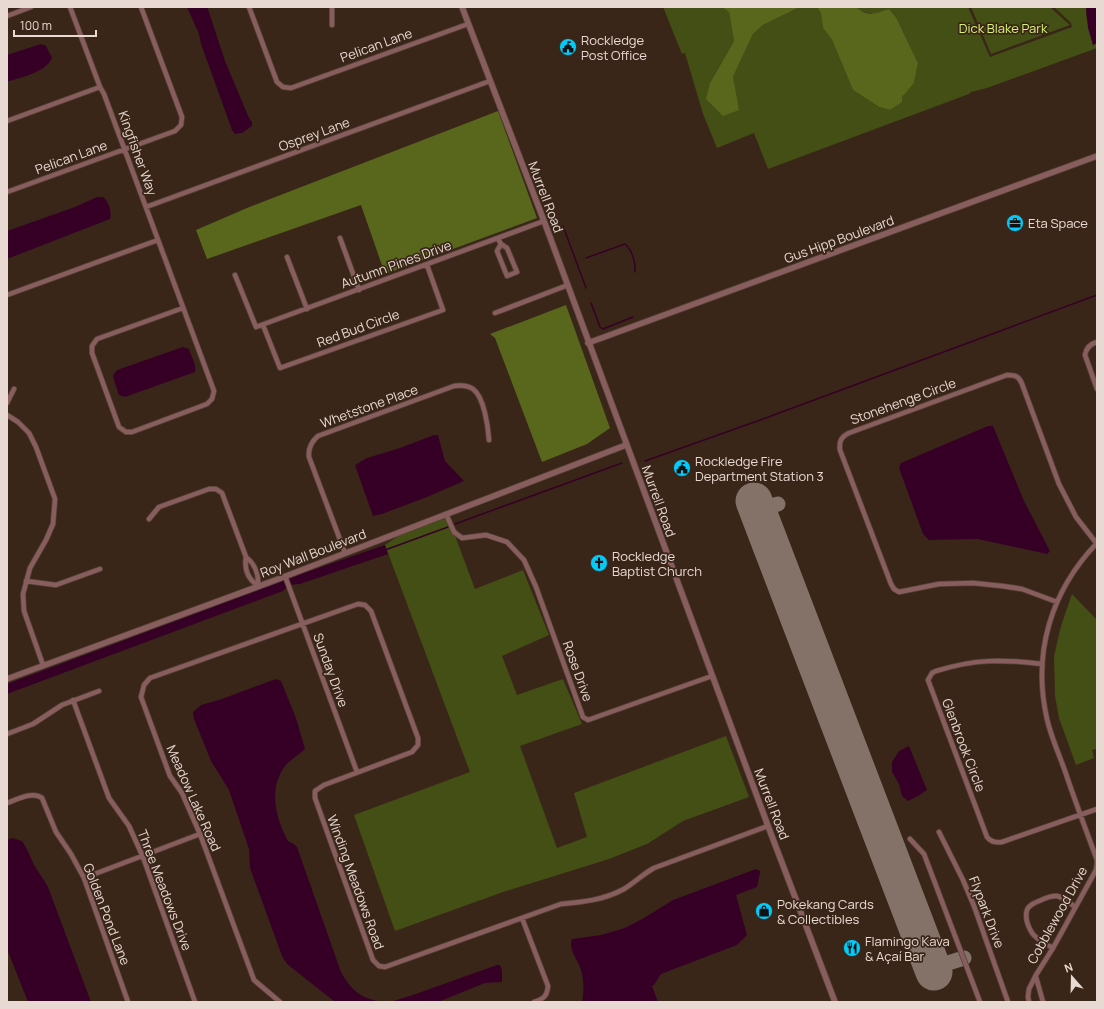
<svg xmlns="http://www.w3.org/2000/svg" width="1104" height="1009" font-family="Manrope,sans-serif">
<rect width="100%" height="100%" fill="#3a2619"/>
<path fill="#434f14" d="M663 7H722L729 11 734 41 710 83 733 77 753 34 763 25 800 7H817L821 13 823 28 832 40 853 90 879 107 890 110 902 94 914 83 918 63 897 19 860 11 856 7H968L990 57 1072 27 1071 23 1054 7H1086V15L1093 45 1097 43V48L987 88 971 92 969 94 768 169 754 133 717 148 703 114 685 53 682 54Z
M971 7H1050L1070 25 991 54Z
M448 517 475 589 523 570 549 635 502 656 517 695 563 679 582 724 520 746 557 848 587 837 574 793 726 736 749 797 683 821 647 844 609 859 503 892 395 931 354 815 470 772 385 545 398 536Z
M1072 594 1097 620V749L1092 750 1094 758 1076 765 1059 718 1055 696 1054 656 1061 626Z"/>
<path fill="#59671d" d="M722 7H800L763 25 753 34 733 77 739 110 723 116 706 99 710 83 734 41 729 12Z
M817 7H856C867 17 876 14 889 9L897 19 918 63 914 83 903 96 902 95V102L890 110 879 107 853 90 832 40 823 28 821 13Z
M498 111 537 218 385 274 361 205 207 259 196 230 247 208Z
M566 305 610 428 587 444 542 462 495 338 490 334Z"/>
<path fill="#360026" d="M187 7H207L208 9 225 61 249 118 252 122V126L242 133 235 134 232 130 201 44 199 34Z
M1086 7H1097V43L1093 45 1088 28Z
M41 44 46 46 52 58C45 73 21 77 7 82V55Z
M97 197H103C109 202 112 212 110 219L7 259V231L75 207Z
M183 347 189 349C191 356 197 365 195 372L125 397 119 395 114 380 113 375 117 370Z
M988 426H993L1024 501 1050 551 1047 554 978 539 929 540 923 534 899 468 901 463Z
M434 435H438L445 461 464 481 427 497 382 514 373 516 355 465 367 458 400 448Z
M385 545 388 554 300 584 289 585 283 591 7 694V684L304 573Z
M276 679 281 681 296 718 305 749C299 755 291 759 286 765 268 787 275 817 288 841L294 844 297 847 341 972C352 991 359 997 381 1002H335L287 964 282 956 250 868 249 849 229 790 211 761 194 719 193 712 201 705 219 700Z
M909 746 927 790 918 796 908 801 902 796 899 784 892 772V762L899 751Z
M12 838 22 841C27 848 30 856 34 865 38 872 44 879 48 887L91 1002H28L7 949V840Z
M756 869 760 871V873L757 887 736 895 747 935 737 945 661 974 654 985 652 986 658 1002H582C584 992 584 980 581 970 578 959 568 951 572 939L601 935 625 928 644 918 673 900Z
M497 965H500L502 970V982L485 983 438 1002H390L410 996Z"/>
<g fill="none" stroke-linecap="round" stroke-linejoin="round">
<path stroke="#360026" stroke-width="1.5" d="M563 226 586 288
M586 258 625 244C632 250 636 263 635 272
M591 303 600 327 603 329 633 317
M645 461 763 419 1097 295
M455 524 622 463
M385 550 448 527"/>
<path stroke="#847268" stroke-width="15" d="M757 510 778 504
M932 968 964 958"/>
<path stroke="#847268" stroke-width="37" d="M754 501 934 972"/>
<g stroke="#564337" stroke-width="6">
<path id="minor" d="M70 7 100 87 104 94 214 391 212 399 207 404 132 432H126L119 427 92 353V346L97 339 183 308
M249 7 277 82 283 87 291 88 468 24
M332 7V25
M7 16 31 7
M7 121 100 87
M7 192 175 131 181 125 182 117 141 7
M146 207 490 81
M340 238 359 290
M498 239 501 244 507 248 517 272 507 276 497 251 501 244
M287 257 307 309
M235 275 256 327 544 221
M7 295 158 240
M495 313 568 285
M263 325 280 368 443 310 427 265
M1097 342C1090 344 1086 348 1085 355L1097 389
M7 403 14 389
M7 415 18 422 29 433 36 447 55 499 53 524 46 540 30 568 23 594 24 611 43 665
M446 514 454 532 462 538 486 535 507 542 524 560 536 587 583 717 588 720 712 676
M149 519 159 507 209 489H216L222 493 246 557C244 569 248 579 258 586 259 575 255 564 246 557
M1097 543C1051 591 1032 653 1047 719 1051 737 1059 754 1065 771 1075 801 1086 830 1097 860V864
M345 553 309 457C308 448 311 442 318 436L454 386C461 385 467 385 473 389 484 397 488 426 489 440
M285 576 357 772
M26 581 56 585 100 569
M1057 602 1022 589 1002 586 973 583 939 584 899 592 894 589 891 584 840 450C839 441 841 437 849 433L1007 375C1015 375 1019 376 1022 384L1059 484 1076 517 1097 544
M1042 664C1002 659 975 659 936 671L932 673 928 680 987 837C991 842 996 843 1002 842L1097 809
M73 700 109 798 129 826 143 857 195 1002
M7 734 33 724 62 705 99 691
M7 803C18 799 32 791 42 798L56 832 71 854 84 878 128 1002
M939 832 963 880 974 906 1008 1002
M910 839 924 854 980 1002
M84 878 200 834
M522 918 548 986C547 997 543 999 534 1002
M1053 948C1048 945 1042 942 1037 938 1030 933 1024 919 1027 910 1029 905 1034 903 1039 901 1044 899 1050 895 1057 896 1063 897 1070 903 1075 907
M1036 977 1043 1002
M280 1002 254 980 200 834 182 793 170 776 141 697 144 685 150 678 358 604 365 605 371 611 418 738V745L412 752 324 785 315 791V798L373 960 379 966 385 967 561 904C583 902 604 900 624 889 634 883 643 874 654 868L768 826
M1029 1002 1028 997 1029 989 1036 975 1053 948 1096 870 1097 864"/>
</g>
<g stroke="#564337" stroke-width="7">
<path id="tertiary" d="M462 7 544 221 768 826 835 1002
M588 343 1097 156
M7 679 281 578 626 445"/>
</g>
<use href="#minor" stroke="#875d5d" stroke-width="4.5"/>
<use href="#tertiary" stroke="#875d5d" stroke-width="5.5"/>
</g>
<defs>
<g id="civic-disc" transform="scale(0.9)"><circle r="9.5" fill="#02cbf9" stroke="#3a2619"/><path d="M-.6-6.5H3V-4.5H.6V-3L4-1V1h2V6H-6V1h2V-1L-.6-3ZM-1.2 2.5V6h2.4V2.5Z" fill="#111"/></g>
<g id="office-disc" transform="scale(0.9)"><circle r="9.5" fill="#02cbf9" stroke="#3a2619"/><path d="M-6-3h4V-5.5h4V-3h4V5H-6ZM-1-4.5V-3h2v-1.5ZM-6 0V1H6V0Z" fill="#111"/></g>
<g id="church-disc" transform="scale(0.9)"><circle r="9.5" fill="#02cbf9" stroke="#3a2619"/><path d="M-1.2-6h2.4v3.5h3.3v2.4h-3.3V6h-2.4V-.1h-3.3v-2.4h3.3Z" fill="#111"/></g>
<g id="shop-disc" transform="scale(0.9)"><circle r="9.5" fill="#02cbf9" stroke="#3a2619"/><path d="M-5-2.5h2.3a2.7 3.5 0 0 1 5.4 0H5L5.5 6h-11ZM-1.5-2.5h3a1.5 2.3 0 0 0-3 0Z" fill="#111"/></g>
<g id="restaurant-disc" transform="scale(0.9)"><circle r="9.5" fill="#02cbf9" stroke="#3a2619"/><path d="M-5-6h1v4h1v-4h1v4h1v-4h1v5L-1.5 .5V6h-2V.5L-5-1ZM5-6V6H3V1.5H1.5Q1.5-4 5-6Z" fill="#111"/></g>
</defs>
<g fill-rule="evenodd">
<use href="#civic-disc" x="568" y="47"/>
<use href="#office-disc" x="1015" y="223"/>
<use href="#civic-disc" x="682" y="468"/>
<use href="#church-disc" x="599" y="563"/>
<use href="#shop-disc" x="764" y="911"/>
<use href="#restaurant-disc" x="852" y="948"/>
</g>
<g text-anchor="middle" stroke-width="3.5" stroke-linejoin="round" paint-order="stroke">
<g font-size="13" fill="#d7f376" stroke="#3a2619">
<text x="1003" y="33">Dick Blake Park</text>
</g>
<g font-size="13" fill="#e8dad2" stroke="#3a2619" text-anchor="start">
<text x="581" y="45">Rockledge<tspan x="581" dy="15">Post Office</tspan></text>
<text x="1028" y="228">Eta Space</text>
<text x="695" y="466">Rockledge Fire<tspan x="695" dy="15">Department Station 3</tspan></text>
<text x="612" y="561">Rockledge<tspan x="612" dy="15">Baptist Church</tspan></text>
<text x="777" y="909">Pokekang Cards<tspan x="777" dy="15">&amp; Collectibles</tspan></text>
<text x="865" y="946">Flamingo Kava<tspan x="865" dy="15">&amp; Açaí Bar</tspan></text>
</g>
<g font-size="13" fill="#e8dad2" stroke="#3a2619">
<text transform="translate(376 45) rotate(-20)" y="5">Pelican Lane</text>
<text transform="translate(314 134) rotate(-20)" y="5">Osprey Lane</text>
<text transform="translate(138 153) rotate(70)" y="5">Kingfisher Way</text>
<text transform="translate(71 157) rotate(-20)" y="5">Pelican Lane</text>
<text transform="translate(546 197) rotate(69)" y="5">Murrell Road</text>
<text transform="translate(839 239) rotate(-20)" y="5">Gus Hipp Boulevard</text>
<text transform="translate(396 264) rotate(-20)" y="5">Autumn Pines Drive</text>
<text transform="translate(358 328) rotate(-20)" y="5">Red Bud Circle</text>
<text transform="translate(903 401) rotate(-20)" y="5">Stonehenge Circle</text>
<text transform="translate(369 406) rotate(-20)" y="5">Whetstone Place</text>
<text transform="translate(659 501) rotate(70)" y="5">Murrell Road</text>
<text transform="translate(313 553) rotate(-21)" y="5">Roy Wall Boulevard</text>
<text transform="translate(331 670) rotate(70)" y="5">Sunday Drive</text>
<text transform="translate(578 671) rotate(70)" y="5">Rose Drive</text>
<text transform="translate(964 745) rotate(69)" y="5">Glenbrook Circle</text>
<text transform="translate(194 798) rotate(66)" y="5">Meadow Lake Road</text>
<text transform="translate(772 804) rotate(69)" y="5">Murrell Road</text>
<text transform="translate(356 882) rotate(70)" y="5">Winding Meadows Road</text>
<text transform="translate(165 890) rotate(69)" y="5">Three Meadows Drive</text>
<text transform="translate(987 912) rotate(69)" y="5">Flypark Drive</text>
<text transform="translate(107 914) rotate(69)" y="5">Golden Pond Lane</text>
<text transform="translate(1057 915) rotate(-61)" y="5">Cobblewood Drive</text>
</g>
</g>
<rect width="1104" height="1009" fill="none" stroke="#e8dad2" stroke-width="16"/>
<g transform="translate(1072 977) rotate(340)" stroke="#3a2619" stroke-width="3" paint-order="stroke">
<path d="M0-3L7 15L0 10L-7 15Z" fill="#e8dad2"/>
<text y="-6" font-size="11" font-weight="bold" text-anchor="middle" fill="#e8dad2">N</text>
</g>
<path d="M14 30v6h82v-6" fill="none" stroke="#e8dad2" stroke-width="2"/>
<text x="20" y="30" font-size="12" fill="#e8dad2" stroke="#3a2619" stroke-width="3" paint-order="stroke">100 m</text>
</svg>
